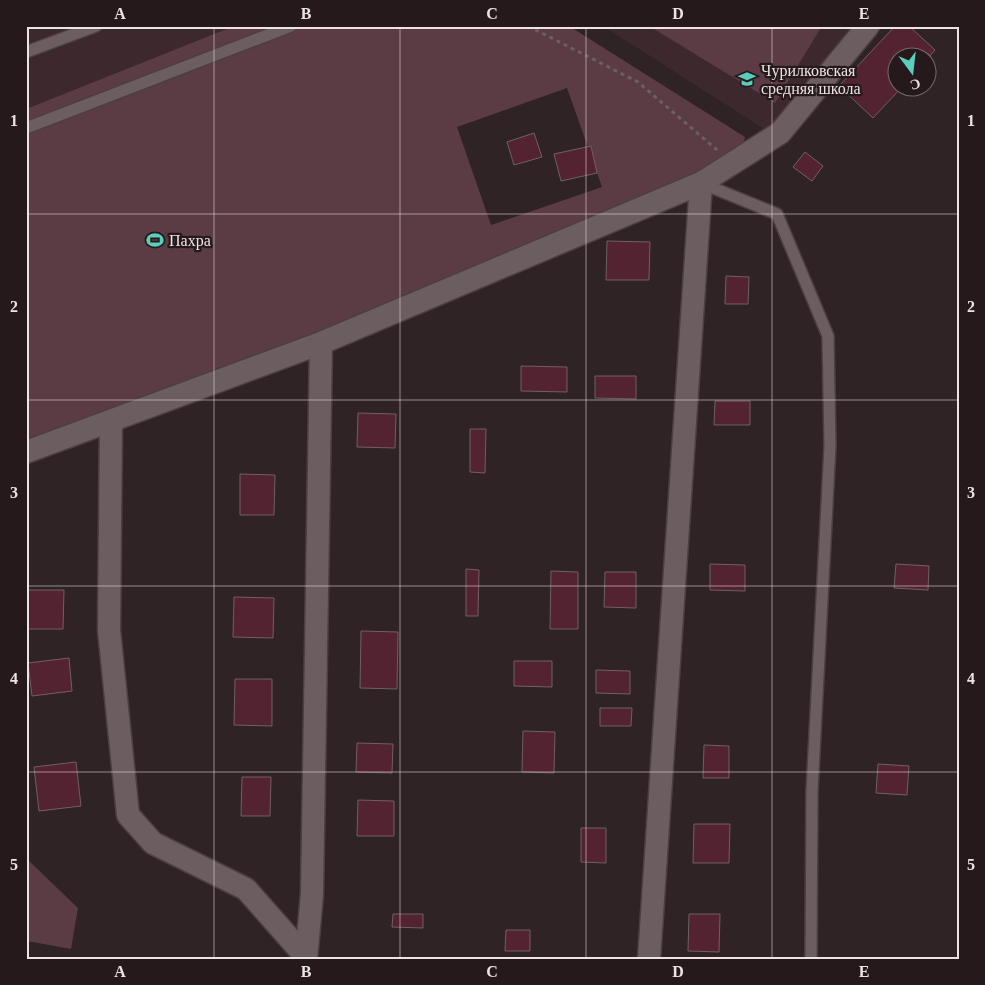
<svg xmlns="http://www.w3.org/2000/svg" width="985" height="985" font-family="'Times New Roman',serif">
<rect width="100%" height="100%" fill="#2f2326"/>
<path fill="#3c282d" d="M26 26H234L26 109Z
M603 26H852L767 131Z"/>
<path fill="#5b3c44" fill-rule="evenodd" d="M234 26H569L745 137 733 178 26 459V109ZM567 88 602 187 491 225 457 127Z
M649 26H822L775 103Z
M26 858 78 908 71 949 27 941 26 944Z"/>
<path fill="#542332" stroke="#6f6064" d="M895 26H909L935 50 928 58H898V88H901L873 118 839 86Z
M534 133 542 157 514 165 507 142Z
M591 146 597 173 561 181 554 154Z
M805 152 823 166 812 181 793 167Z
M607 241 650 242 649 280H606Z
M726 276 749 277 748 304H725Z
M521 366 567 367V392L521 391Z
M595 376H636V399L595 398Z
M715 401H750V425H714Z
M358 413 396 414 395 448 357 447Z
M470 429H486L485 473 470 472Z
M240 474 275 475 274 515H240Z
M710 564 745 565V591L710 590Z
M896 564 929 566 928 590 894 588Z
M466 569 479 570 478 616H466Z
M551 571 578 572V629H550Z
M605 572H636V608L604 607Z
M26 590H64L63 629H26Z
M234 597 274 598 273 638 233 637Z
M361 631 398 632 397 689 360 688Z
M69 658 72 691 32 696 28 663Z
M514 661H552V687L514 686Z
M596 670 630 671V694L596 693Z
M235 679H272V726L234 725Z
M600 708H632L631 726H600Z
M523 731 555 732 554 773 522 772Z
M357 743 393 744 392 773 356 772Z
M704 745 729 746V778H703Z
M76 762 81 806 39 811 34 767Z
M878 764 909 766 907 795 876 793Z
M242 777H271L270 816H241Z
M358 800 394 801V836H357Z
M694 824H730L729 863H693Z
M581 828H606V863L581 862Z
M393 914H423V928L392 927Z
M689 914H720L719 952 688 951Z
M506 930H530V951H505Z"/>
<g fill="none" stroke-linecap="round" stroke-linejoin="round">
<g stroke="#4a4042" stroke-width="14">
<path id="lane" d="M26 52 96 26
M26 128 291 26
M701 183 777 214 828 336 830 446 812 791 811 959"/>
</g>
<g stroke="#4a4042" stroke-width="25">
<path id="street" d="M111 421 109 630 128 815 153 843 246 889 306 957
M26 452 321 343 701 183 780 133 868 26
M306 959 312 894 321 343
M649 959 701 183"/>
</g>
<path stroke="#6a5f62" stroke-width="3" stroke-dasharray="4 4" stroke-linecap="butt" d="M528 26 638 82 717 150"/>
<use href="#lane" stroke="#6c5d60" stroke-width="11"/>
<use href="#street" stroke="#6c5d60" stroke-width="22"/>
</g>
<path fill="none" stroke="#ece3e5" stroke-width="1" stroke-opacity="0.55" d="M214 26V959M400 26V959M586 26V959M772 26V959M26 214H959M26 400H959M26 586H959M26 772H959"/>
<defs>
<g id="school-bare" transform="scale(1.35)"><path d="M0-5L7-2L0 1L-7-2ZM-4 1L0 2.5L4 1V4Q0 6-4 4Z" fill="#5acebd" stroke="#25191c" stroke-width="2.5" paint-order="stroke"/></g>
<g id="stadium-bare" transform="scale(1.35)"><path d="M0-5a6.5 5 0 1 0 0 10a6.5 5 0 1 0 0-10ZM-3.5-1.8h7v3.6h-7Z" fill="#5acebd" stroke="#25191c" stroke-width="2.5" paint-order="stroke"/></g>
</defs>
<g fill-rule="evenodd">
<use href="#school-bare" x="747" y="79"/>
<use href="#stadium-bare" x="155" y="240"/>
</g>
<g text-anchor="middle" stroke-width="4.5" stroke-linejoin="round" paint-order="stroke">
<g font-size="16" fill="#ece3e5" stroke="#25191c" text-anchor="start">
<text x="761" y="76">Чурилковская<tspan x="761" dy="18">средняя школа</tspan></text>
<text x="169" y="246">Пахра</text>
</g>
</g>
<rect width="985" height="985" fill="none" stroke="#25191c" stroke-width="55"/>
<g transform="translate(912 72) rotate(165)"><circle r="24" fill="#25191c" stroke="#756a6c"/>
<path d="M0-4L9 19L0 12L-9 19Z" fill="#5acebd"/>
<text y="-8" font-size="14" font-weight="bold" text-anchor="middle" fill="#ece3e5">С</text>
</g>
<rect x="28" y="28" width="930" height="930" fill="none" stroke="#ece3e5" stroke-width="2"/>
<g font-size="16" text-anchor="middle" font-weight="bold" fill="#ece3e5">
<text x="120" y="19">A</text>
<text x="306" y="19">B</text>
<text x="492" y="19">C</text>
<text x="678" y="19">D</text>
<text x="864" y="19">E</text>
<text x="14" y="126">1</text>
<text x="971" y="126">1</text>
<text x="14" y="312">2</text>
<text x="971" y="312">2</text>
<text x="14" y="498">3</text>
<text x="971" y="498">3</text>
<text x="14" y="684">4</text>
<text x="971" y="684">4</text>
<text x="14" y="870">5</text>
<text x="971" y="870">5</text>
<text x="120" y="977">A</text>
<text x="306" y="977">B</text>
<text x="492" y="977">C</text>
<text x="678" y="977">D</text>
<text x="864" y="977">E</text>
</g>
</svg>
